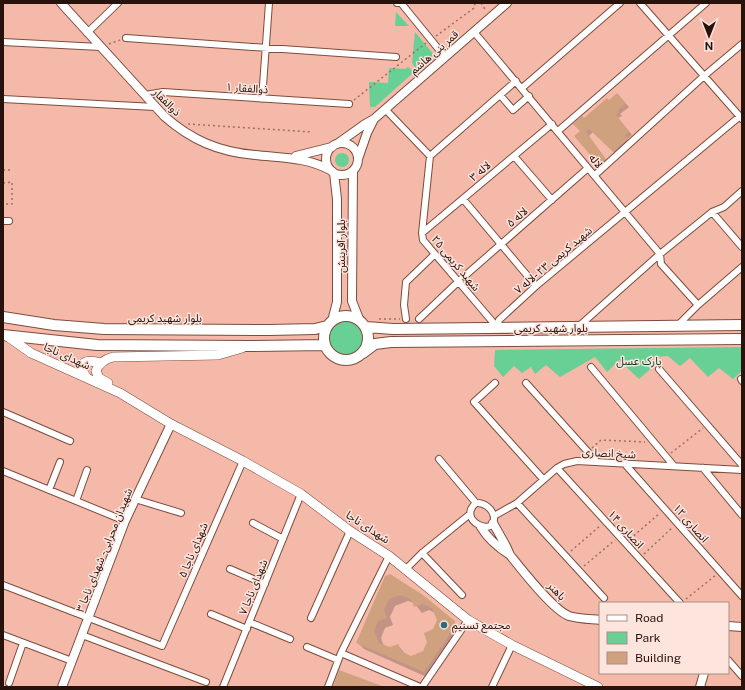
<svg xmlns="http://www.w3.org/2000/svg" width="745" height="690" font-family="'Public Sans','Noto Sans Arabic',sans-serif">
<rect width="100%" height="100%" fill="#f4b9a8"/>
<path fill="#68cf95" d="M396 12 409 26H395Z
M415 32 434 55 417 70 412 63Z
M408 67 414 72 375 107H370L369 82 388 83 389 68 405 69Z
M335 160a7 7 0 1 1 14 0a7 7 0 1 1-14 0Z
M329 338a17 17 0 1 1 34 0a17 17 0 1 1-34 0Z
M742 347V371L733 379 719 368 708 377 690 358 680 366 668 356 653 357 654 366 639 379 619 360 607 372 595 357 560 377 546 365 535 374 531 367 522 373 514 366 503 377 494 366 495 350Z"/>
<path fill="#0003" fill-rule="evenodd" d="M617 94 629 107 620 114 622 116 618 118 632 135 627 139 630 143 617 155 593 132 589 136 608 163 603 168 575 136 581 131 584 119 609 101Z
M390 575 454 622 462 629 431 679 364 649 357 642ZM408 601 414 603 422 613 429 610 435 613 438 620 424 652 411 658 406 655 398 645 390 648 384 646 381 638 385 628 393 625 390 617 395 606Z"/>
<path fill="#d0a17f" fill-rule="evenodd" d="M617 93 626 103 618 110 619 112 616 115 629 131 625 135 628 139 613 152 589 129 586 132 606 159 599 165 574 136 580 131 573 124 582 116 584 118 607 98 609 100Z
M390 574 423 595 455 621 454 628 424 672 356 643 385 576ZM400 595 411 599 414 607 422 604 432 608 437 620 433 629 424 633 427 642 423 651 411 656 401 651 398 644 390 647 379 643 374 631 378 621 387 618 384 610 389 599Z
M339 670 382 686V687H333Z"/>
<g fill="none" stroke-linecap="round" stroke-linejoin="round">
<g stroke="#7e4c3d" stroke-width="8">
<path id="minor" d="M397 3H401L445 57
M640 3 742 119
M474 32 660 254 661 264 698 305
M87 33 118 3
M126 38 396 57
M3 42 100 47
M522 88 620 3
M145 95 163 92 349 104
M500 95 513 110 529 96
M3 99 155 107
M262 99 269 3
M385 109 430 156
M558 131 706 3
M430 156 422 233 423 240 497 327 499 320 536 286 739 117
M430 156 516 81
M514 156 552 200
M595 175 704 76 742 44
M463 199 536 286
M712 212 742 247
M3 221H9
M422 233 552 124
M406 319 404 305 406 282 435 254
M419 319 459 281 588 168
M678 325 698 305 742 267
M578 327 660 254 712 212 724 207 742 191
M591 367 674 466
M659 369 742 465
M741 379 742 381
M495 383 474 402 543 479
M526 383 597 462
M3 412 70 441
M439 459 476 503
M624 463 742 596
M557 468 680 603
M703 468 742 515
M3 471 125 521
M49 490 60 462
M135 499 181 513
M76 501 87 470
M476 503C484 502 493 509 494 518 495 538 456 520 476 503Z
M517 503 604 598
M494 516 517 503 557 468 564 464 577 461 742 470
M253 523 283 539
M422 553 462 595
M230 569 265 584
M406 569 422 553 470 514
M3 585 162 646 243 461
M211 614 247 629
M311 618 350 531
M249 622 290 639
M3 635 72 661
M82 635 206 682
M307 647 338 660
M341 653 420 687
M728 660 742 676
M9 683 23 643
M223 687 301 494
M328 687 341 653 389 556
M422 687 468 620
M492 687 512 645"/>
</g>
<g stroke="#7e4c3d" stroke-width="10">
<path id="tertiary" d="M61 3 164 116C191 140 219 152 255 155 282 158 307 157 332 171
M326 159a16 16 0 1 1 32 0a16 16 0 1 1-32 0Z
M337 144 365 124 374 119 507 3
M296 156 332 147
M358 159 367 133 374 119
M353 171 352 301 359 319
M332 321 337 302V199L334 173
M493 523 506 546 510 555
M481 527C488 539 499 548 510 555 522 570 553 610 569 616 579 619 590 619 600 620
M728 626 742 627
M62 687 125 521 171 424
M700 687 704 673"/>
</g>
<g stroke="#7e4c3d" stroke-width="10">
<path id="secondary" d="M7 336 31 353 120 393 171 424 243 461 301 494 350 531 389 556 468 620 512 645 598 687
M87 378C75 362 86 359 101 363
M108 383 99 378 96 371C99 363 105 359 113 357L218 355 242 348"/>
</g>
<g stroke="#7e4c3d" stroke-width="12">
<path id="primary" d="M324 338a22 22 0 1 1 44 0a22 22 0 1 1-44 0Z
M3 317 54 325 104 329 269 330 315 329 327 326
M366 327 393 329 742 325
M3 335 97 345 248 346 325 345
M363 353 375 344 391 342 742 339"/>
</g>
<path stroke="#9b7165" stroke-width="1.5" stroke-dasharray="2 3" stroke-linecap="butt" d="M481 3 486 11
M436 36 474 8 475 3
M109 44 120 40
M354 100 426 43
M188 124 312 132
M3 170H13
M3 183 12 182V204H3
M379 319H400
M592 448 601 440 645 442
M671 453 703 428
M630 539 660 513
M571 551 601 525
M644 554 673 527
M584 566 615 540
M686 599 716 575"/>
<use href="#minor" stroke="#fff" stroke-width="6"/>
<use href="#tertiary" stroke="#fff" stroke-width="8"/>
<use href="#secondary" stroke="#fff" stroke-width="9"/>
<use href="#primary" stroke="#fff" stroke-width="10"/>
</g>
<circle fill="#296d7d" stroke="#fde4dc" stroke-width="1.5" cx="444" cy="625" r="4"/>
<g text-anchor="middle" stroke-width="3" stroke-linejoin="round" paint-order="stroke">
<g font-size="11" fill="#27120c" stroke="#fde4dc">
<text transform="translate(434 52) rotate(-41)" y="4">قمر بنی هاشم</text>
<text transform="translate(247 88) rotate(4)" y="4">ذوالفقار ۱</text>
<text transform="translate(167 102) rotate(45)" y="4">ذوالفقار</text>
<text transform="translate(596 161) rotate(50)" y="4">لاله</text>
<text transform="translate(480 171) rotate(-40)" y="4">لاله ۳</text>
<text transform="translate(517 217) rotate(-41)" y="4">لاله ۵</text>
<text transform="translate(341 246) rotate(-90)" y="4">بلوار آفرینش</text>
<text transform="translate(553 260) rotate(-40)" y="4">شهید کریمی ۲۳ -لاله ۷</text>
<text transform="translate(456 263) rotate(50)" y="4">شهید کریمی ۲۵</text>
<text x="165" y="322">بلوار شهید کریمی</text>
<text x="551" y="332">بلوار شهید کریمی</text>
<text transform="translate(67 356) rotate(24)" y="4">شهدای ناجا</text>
<text transform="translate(609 453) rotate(3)" y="4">شیخ انصاری</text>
<text transform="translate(691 523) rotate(49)" y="4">انصاری ۱۲</text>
<text transform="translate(368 527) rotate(33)" y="4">شهدای ناجا</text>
<text transform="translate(626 529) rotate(48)" y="4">انصاری ۱۴</text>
<text transform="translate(104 550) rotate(-68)" y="4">شهیدان محرابی - شهدای ناجا ۳</text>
<text transform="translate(193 550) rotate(-67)" y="4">شهدای ناجا ۵</text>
<text transform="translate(253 587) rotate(-68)" y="4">شهدای ناجا ۷</text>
<text transform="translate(557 591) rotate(47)" y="4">باهنر</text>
</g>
<g font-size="11" fill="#013920" stroke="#fde4dc">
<text x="639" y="365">پارک عسل</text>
</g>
<g font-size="11" fill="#27120c" stroke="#fde4dc" text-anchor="start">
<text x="452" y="629">مجتمع تسنیم</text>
</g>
</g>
<rect width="745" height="690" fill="none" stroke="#27120c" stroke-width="8"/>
<rect x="599" y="602" width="130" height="72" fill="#fde4dc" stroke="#a79089"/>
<rect x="607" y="615" width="20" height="6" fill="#ffffff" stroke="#a79089"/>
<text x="635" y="622" font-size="12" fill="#27120c">Road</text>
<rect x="607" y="632" width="20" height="12" fill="#68cf95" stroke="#a79089"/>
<text x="635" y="642" font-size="12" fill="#27120c">Park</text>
<rect x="607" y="652" width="20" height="12" fill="#d0a17f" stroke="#a79089"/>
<text x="635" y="662" font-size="12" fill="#27120c">Building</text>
<g transform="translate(709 36) rotate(180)" stroke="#fde4dc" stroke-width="3" paint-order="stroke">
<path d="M0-3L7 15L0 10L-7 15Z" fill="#27120c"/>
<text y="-6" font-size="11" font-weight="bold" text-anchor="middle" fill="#27120c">N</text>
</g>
</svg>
